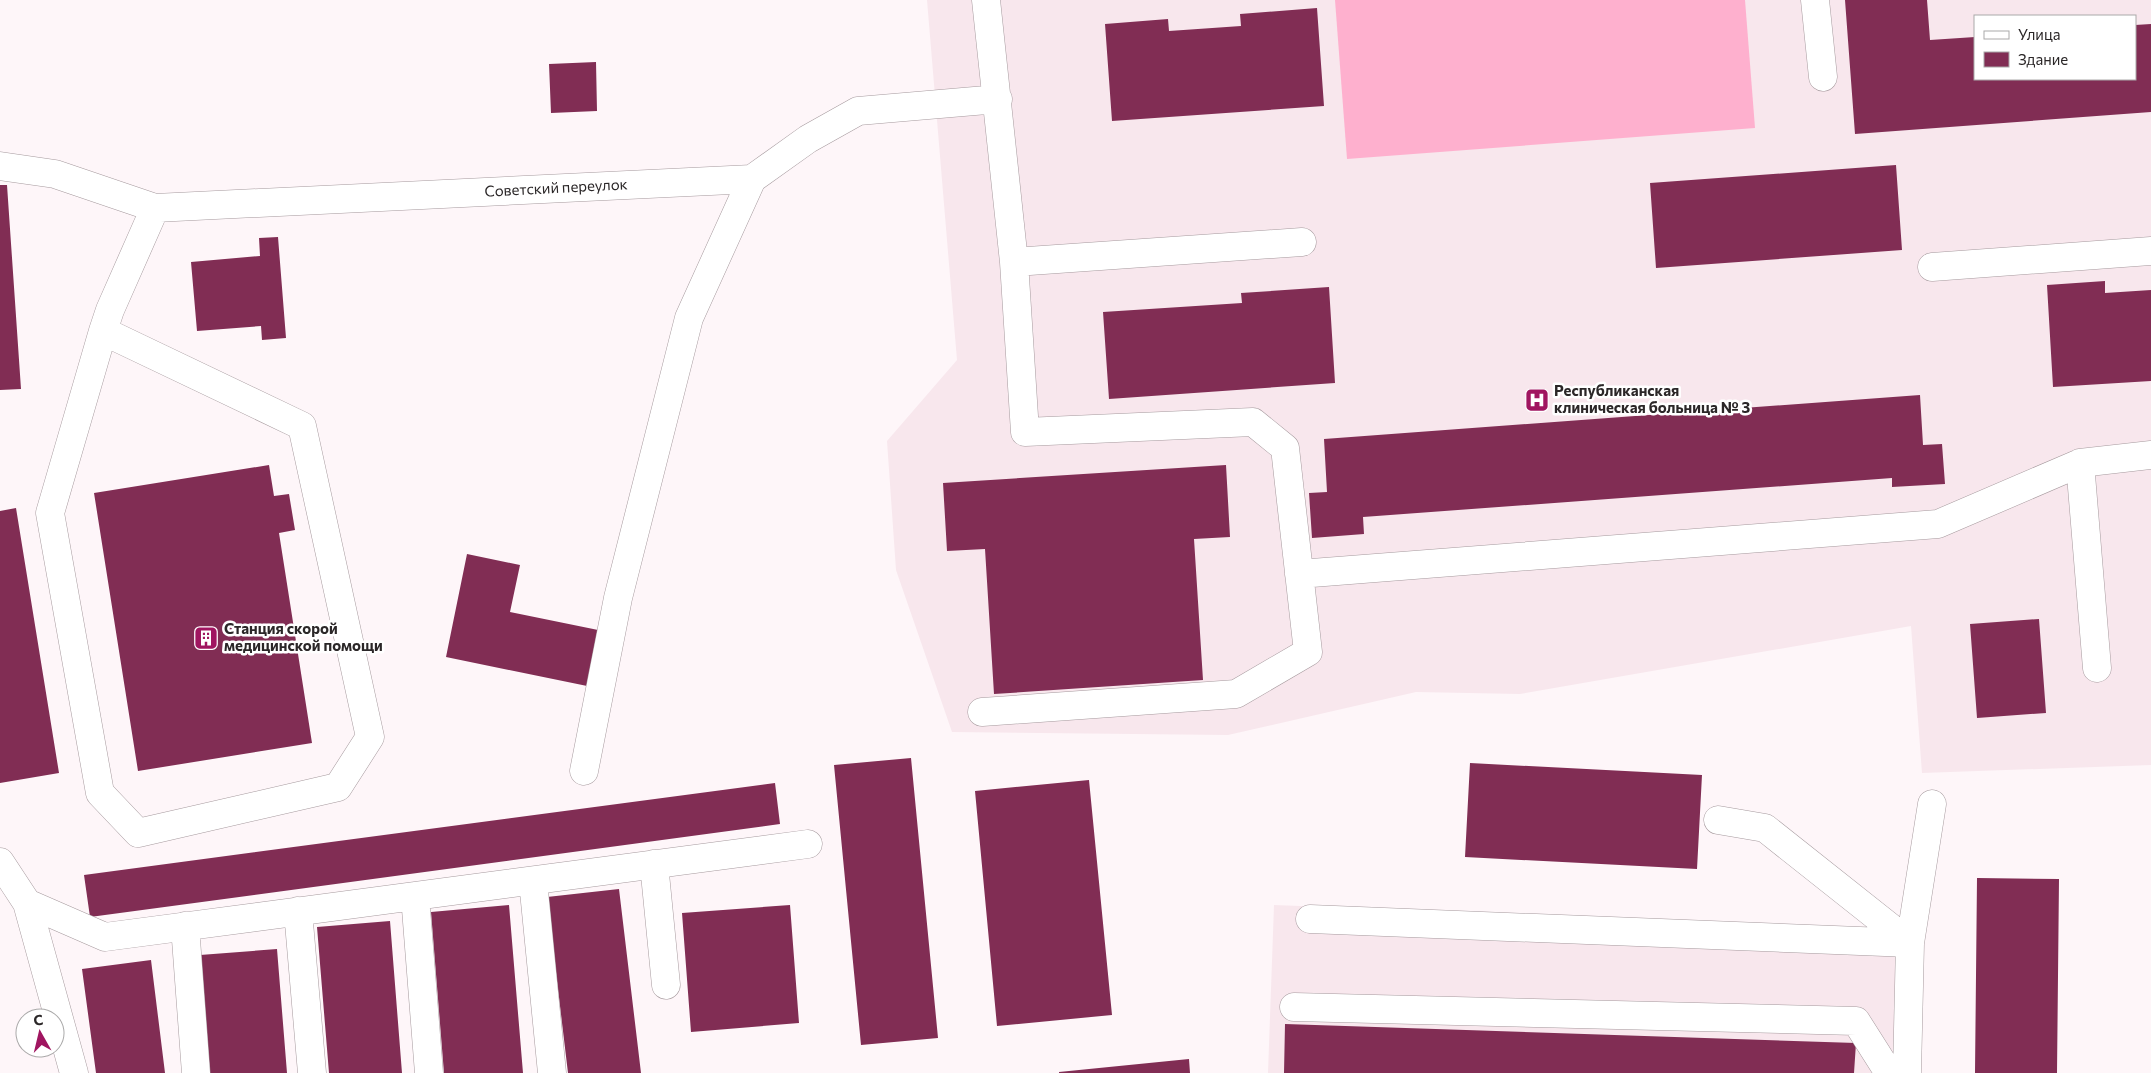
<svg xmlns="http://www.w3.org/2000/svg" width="2151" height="1073" font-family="Commissioner,sans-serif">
<rect width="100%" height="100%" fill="#fef6f9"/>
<path fill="#f8e7ed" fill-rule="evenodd" d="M927 0H2151V765L1922 773 1911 626 1520 694 1416 692 1228 735 952 732 896 570 887 441 957 360ZM1975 16H2135V79H1975Z
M1274 905 1919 930 1913 1073H1268Z"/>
<path fill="#feb0ce" d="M1335 0H1745L1755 128 1347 159Z"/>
<path fill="#812d54" d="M1845 0H1927L1930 40 1975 37V79H2135V25L2151 24V112L1855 134Z
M1317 8 1324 106 1112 121 1105 24 1168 19 1169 31 1241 26 1240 14Z
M596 62 597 111 551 113 549 64Z
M1896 165 1902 250 1656 268 1650 183Z
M0 185H7L21 389 0 390Z
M278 237 286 338 262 340 261 326 197 331 191 262 260 256 259 238Z
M2105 281V293L2151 290V381L2053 387 2047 285Z
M1329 287 1335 383 1109 399 1103 312 1242 303 1241 293Z
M1920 395 1923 445 1942 444 1945 484 1892 487V478L1363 517 1364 534 1312 538 1309 493 1327 492 1324 439Z
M269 465 274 496 289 494 295 530 279 533 312 743 138 771 94 493Z
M1226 465 1230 537 1194 539 1203 680 994 694 985 549 947 551 943 483Z
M16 508 59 773 0 783V511Z
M467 554 520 565 510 612 603 631 592 687 446 657Z
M2039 619 2046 713 1977 718 1970 624Z
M911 758 938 1038 861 1045 834 765Z
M1470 763 1702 775 1697 869 1465 857Z
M1089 780 1112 1015 997 1026 975 791Z
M775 783 780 824 90 917 84 875Z
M1977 878 2059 879 2057 1073H1975Z
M619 889 641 1073H568L547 897Z
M509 905 523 1073H444L431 912Z
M790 905 799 1023 691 1032 682 913Z
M390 921 402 1073H329L317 927Z
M277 949 287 1073H210L200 955Z
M151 960 165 1073H96L82 969Z
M1285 1024 1856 1043 1854 1073H1284Z
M1189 1059 1190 1073H1059V1072Z"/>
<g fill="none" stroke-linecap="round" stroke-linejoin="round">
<g stroke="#a69a9e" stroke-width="29">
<path id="minor" d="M1815 0 1823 77
M0 166 55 174 155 208 752 179 808 139 858 111 998 99
M1014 262 1302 242
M1932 267 2151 251
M103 331 302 426 370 737 338 787 138 833 100 793 50 513 103 331 110 310 155 208
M2080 463 2151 455
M1299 574 1938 524 2080 463 2097 668
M982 712 1236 694 1308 652 1285 448 1253 422 1025 432 1014 262 986 0
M584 771 618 598 689 318 752 179
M1718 820 1765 828 1910 943 1932 804
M0 862 27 903 74 1073
M654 864 666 985
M533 881 552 1073
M415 896 429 1073
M27 903 105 937 808 844
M298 911 312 1073
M1310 919 1910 943 1907 1073
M185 926 196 1073
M1294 1007 1856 1021 1889 1073"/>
</g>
<use href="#minor" stroke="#fff" stroke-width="28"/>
</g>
<defs>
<g id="hospital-square" transform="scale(1.25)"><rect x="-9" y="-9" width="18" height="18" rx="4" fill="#a01560" stroke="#fff"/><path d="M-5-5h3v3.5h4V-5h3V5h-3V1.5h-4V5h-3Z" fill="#fff"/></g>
<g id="building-square" transform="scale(1.25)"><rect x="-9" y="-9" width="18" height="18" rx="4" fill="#a01560" stroke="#fff"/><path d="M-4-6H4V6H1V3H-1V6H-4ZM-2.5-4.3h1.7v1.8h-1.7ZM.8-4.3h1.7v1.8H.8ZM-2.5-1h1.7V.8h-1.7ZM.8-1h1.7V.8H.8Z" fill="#fff"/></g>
</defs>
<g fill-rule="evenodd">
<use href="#hospital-square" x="1537" y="400"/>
<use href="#building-square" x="206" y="638"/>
</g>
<g text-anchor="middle" stroke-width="5" stroke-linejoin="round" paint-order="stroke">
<g font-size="15" fill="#2b2728" stroke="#fff">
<text transform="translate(556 188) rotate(-3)" y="5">Советский переулок</text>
</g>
<g font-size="15" font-weight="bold" fill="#2b2728" stroke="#fff" text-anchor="start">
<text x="1554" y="396">Республиканская<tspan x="1554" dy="17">клиническая больница № 3</tspan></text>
<text x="224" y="634">Станция скорой<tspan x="224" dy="17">медицинской помощи</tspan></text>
</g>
</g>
<rect x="1974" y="15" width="162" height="65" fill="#ffffff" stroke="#aaa9a9"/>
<rect x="1984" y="31" width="25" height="8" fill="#ffffff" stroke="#aaa9a9"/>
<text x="2018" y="40" font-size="15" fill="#2b2728">Улица</text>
<rect x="1984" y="52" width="25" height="15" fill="#812d54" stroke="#aaa9a9"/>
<text x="2018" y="65" font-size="15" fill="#2b2728">Здание</text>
<g transform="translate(40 1033) rotate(352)"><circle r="24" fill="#ffffff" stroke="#aaa9a9"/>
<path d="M0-4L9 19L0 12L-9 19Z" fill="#a01560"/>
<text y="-8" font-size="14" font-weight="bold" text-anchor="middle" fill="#2b2728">С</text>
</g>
</svg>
